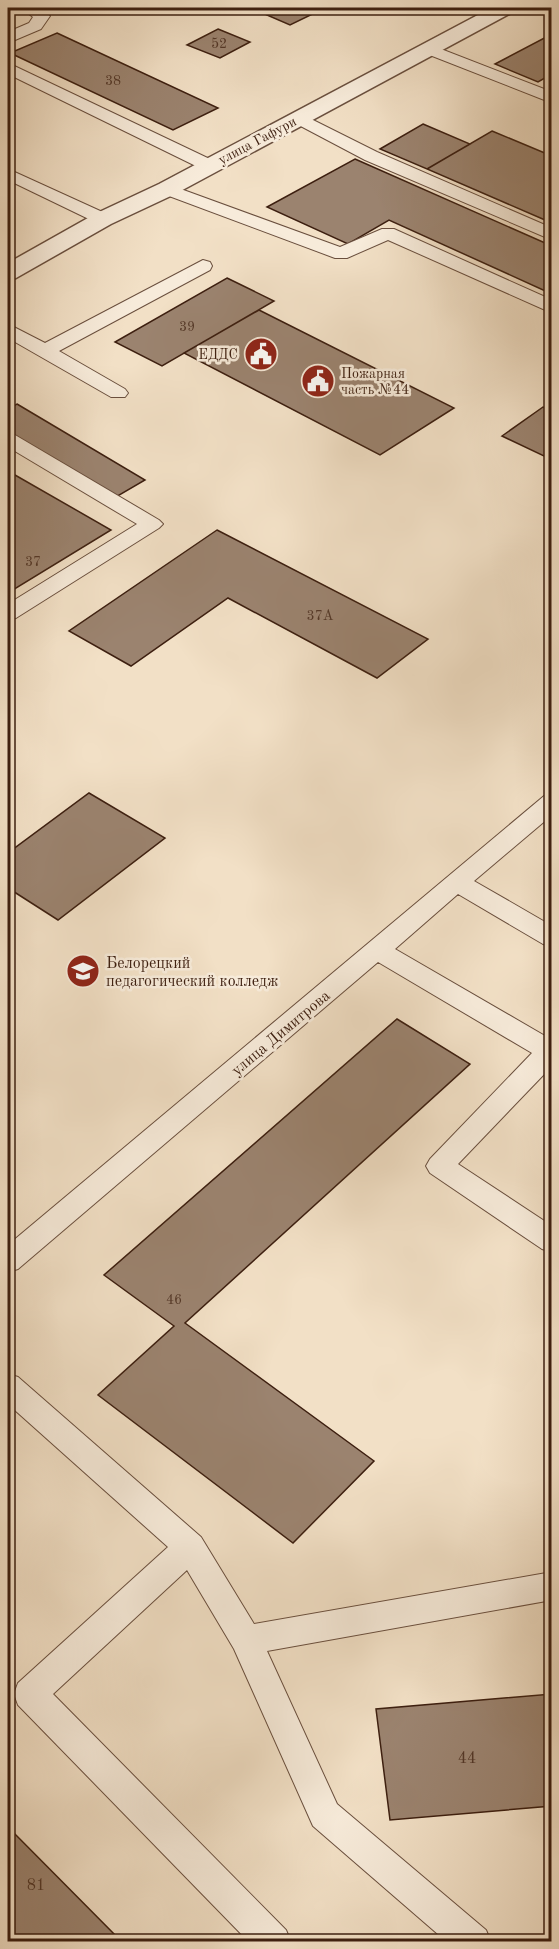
<svg xmlns="http://www.w3.org/2000/svg" width="559" height="1949" font-family="'Old Standard TT',serif">
<rect width="100%" height="100%" fill="#f2e0c6"/>
<filter id="stains"><feTurbulence type="fractalNoise" baseFrequency=".00333" numOctaves="4"/><feColorMatrix values="0 0 0 0 .2 0 0 0 0 .09 0 0 0 0 .02 0 0 0 .5 -.17"/></filter>
<radialGradient id="worn" r=".72"><stop offset=".6" stop-color="#630" stop-opacity="0"/><stop offset="1" stop-color="#630" stop-opacity=".3"/></radialGradient>
<path fill="#9b836f" stroke="#3d1f10" stroke-width="1.5" d="M255 8H319L323 9 290 25 253 9Z
M218 29 250 42 220 58 187 45Z
M57 33 218 108 173 130 10 53Z
M552 34V74L538 82 495 64Z
M423 124 470 144 427 169 380 149Z
M492 131 552 156V223L427 169Z
M355 159 552 246V294L389 220 348 244 267 207Z
M227 278 274 301 162 366 115 342Z
M259 310 454 408 380 455 184 353Z
M17 404 145 480 116 497 8 432V409Z
M543 407 552 411V453L546 457 502 436Z
M8 471 111 530 8 593Z
M217 530 428 639 377 678 228 598 131 666 69 631Z
M89 793 165 838 58 920 8 888V853Z
M397 1019 470 1064 185 1323 374 1461 293 1543 98 1395 174 1326 104 1275Z
M552 1694V1806L390 1820 376 1709Z
M8 1827 122 1942H8Z"/>
<g fill="none" stroke-linecap="round" stroke-linejoin="round">
<g stroke="#6a4f3e" stroke-width="2">
<path id="service" d="M21 8H39L50 16 41 29 8 43V32L29 23 33 17Z
M428 44 552 92V103L422 52 420 49Z
M8 63 216 162 219 166 216 170H204L8 74Z
M299 113 377 152 552 228V240L365 160 293 122 291 118 293 114Z
M8 169 109 215 112 219 109 223H97L8 180Z
M167 184 340 247 382 229H394L552 300V313L388 240 347 258H335L161 193 158 189 161 185Z
M203 260 210 262 212 266 210 270 59 351 125 389 128 393 125 397H111L8 338V324L45 343Z
M8 433 15 435 159 520 163 524 159 528 16 618 8 620V604L137 524 8 447Z
M552 794V815L474 881 552 926V947L543 944 458 894 395 949 552 1040V1066L458 1164 552 1226V1252L542 1249 430 1173 426 1166 430 1159 532 1053 378 962 18 1269 8 1272V1245L544 796Z
M8 1374 18 1377 201 1537 254 1624 552 1572V1600L267 1651 337 1804 486 1930 491 1942H447L313 1826 234 1649 187 1570 53 1694 286 1930 291 1942H249L18 1705 14 1694 18 1683 168 1547 8 1404Z"/>
</g>
<g stroke="#6a4f3e" stroke-width="3">
<path id="tertiary" d="M491 8H516L513 12 175 194 111 224 16 278 8 280V263L95 214 159 184Z"/>
</g>
<use href="#service" fill="#f7ebda" fill-rule="evenodd"/>
<use href="#tertiary" fill="#f7ebda" fill-rule="evenodd"/>
</g>
<defs>
<g id="civic-disc" transform="scale(1.725)"><circle r="9.5" fill="#8f2418" stroke="#f7ebda"/><path d="M-.6-6.5H3V-4.5H.6V-3L4-1V1h2V6H-6V1h2V-1L-.6-3ZM-1.2 2.5V6h2.4V2.5Z" fill="#fff"/></g>
<g id="university-disc" transform="scale(1.725)"><circle r="9.5" fill="#8f2418" stroke="#f7ebda"/><path d="M0-5L7-2L0 1L-7-2ZM-4 1L0 2.5L4 1V4Q0 6-4 4Z" fill="#fff"/></g>
</defs>
<g fill-rule="evenodd">
<use href="#civic-disc" x="261" y="354"/>
<use href="#civic-disc" x="318" y="381"/>
<use href="#university-disc" x="83" y="971"/>
</g>
<g text-anchor="middle" stroke-width="5" stroke-linejoin="round" paint-order="stroke">
<g font-size="14" fill="#543828">
<text x="219" y="48">52</text>
<text x="113" y="85">38</text>
<text x="187" y="331">39</text>
<text x="33" y="566">37</text>
<text x="320" y="620">37А</text>
<text x="174" y="1304">46</text>
</g>
<g font-size="14" fill="#3d1f10" stroke="#f7ebda">
<text transform="translate(257 140) rotate(-28)" y="5">улица Гафури</text>
</g>
<g font-size="14" fill="#3d1f10" stroke="#f7ebda" text-anchor="end">
<text x="238" y="359">ЕДДС</text>
<text x="341" y="378" text-anchor="start">Пожарная<tspan x="341" dy="16">часть №44</tspan></text>
</g>
<g font-size="16" fill="#3d1f10" stroke="#f7ebda" text-anchor="start">
<text x="106" y="968">Белорецкий<tspan x="106" dy="18">педагогический колледж</tspan></text>
</g>
<g font-size="16" fill="#3d1f10" stroke="#f7ebda">
<text transform="translate(280 1032) rotate(-40)" y="6">улица Димитрова</text>
</g>
<g font-size="16" fill="#543828">
<text x="467" y="1763">44</text>
<text x="36" y="1890">81</text>
</g>
</g>
<rect width="559" height="1949" fill="none" stroke="#f2e0c6" stroke-width="30"/>
<rect x="9" y="9" width="541" height="1931" fill="none" stroke="#3d1f10" stroke-width="3"/>
<rect x="15" y="15" width="529" height="1919" fill="none" stroke="#3d1f10" stroke-width="1.5"/>
<rect width="100%" height="100%" filter="url(#stains)"/>
<rect width="100%" height="100%" fill="url(#worn)"/>
</svg>
